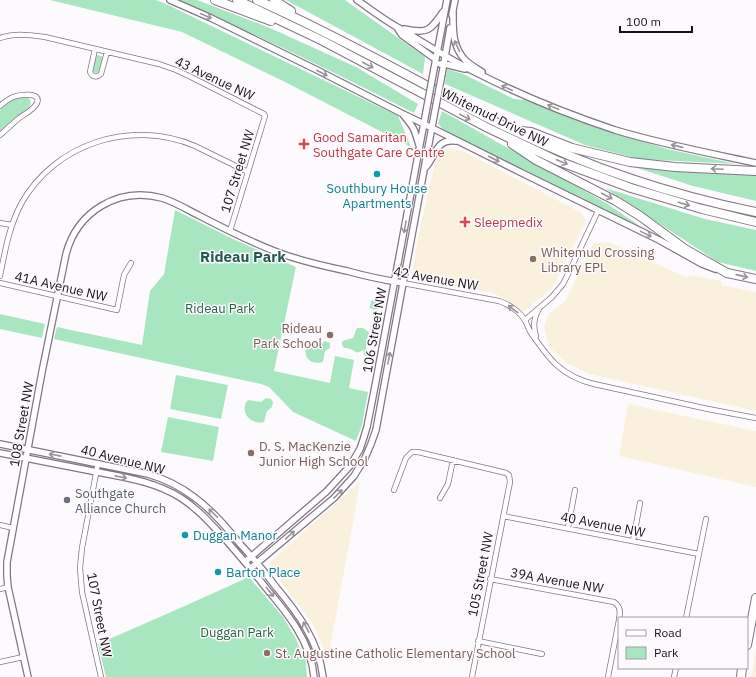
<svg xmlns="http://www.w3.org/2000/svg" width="756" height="677" font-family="'IBM Plex Sans',sans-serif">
<rect width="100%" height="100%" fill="#fdfafe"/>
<path fill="#f9f1db" d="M449 148 465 152 582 213 586 221 553 287 525 311H522L507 300 493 293 415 278 412 275 418 238 436 158Z
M609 242 688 278 689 275 722 281 721 285 756 292V411L589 374 566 363 549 347 544 327 549 314 565 301 594 243Z
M628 404 756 431V487L619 456Z
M360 482 354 517 328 659 313 624 270 567V562Z
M756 649V677H751Z"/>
<path fill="#a8e6c0" d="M50 0H156L166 4 398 116 411 147 285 82 182 32Z
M176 0H197L270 28 356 67 418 104 414 113C336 73 257 34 176 0Z
M286 0H345L425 57 423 74Z
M98 55 100 56H102L103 58 99 72 96 73 93 72V70L96 56Z
M447 69 463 74 514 99 525 100 583 123 667 149 736 164 639 159 585 145 445 84Z
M26 97C31 98 32 103 29 107L10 122 0 131C0 126 0 115 0 111 3 102 17 98 26 97Z
M442 111 606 203 653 235 444 131 438 123Z
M631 166 756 174V201L693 186Z
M605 188 705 219 756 230V271L718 262Z
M175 210 233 239 296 267 274 371 330 383 335 356 354 360 349 388 368 392 362 425 356 441 293 412 269 387 261 384 54 339 57 327 142 345 150 291 164 274Z
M375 300 380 302 379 309H376L374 310 370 308 371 301Z
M0 314 45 324 42 338 0 329Z
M357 328H363L369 332V335L367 339 371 342 369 345H366V351L369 352 368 354 366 356 364 355 363 350C356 355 356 351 350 349 348 348 346 348 344 348L342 345V342L345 340 353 338C355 334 355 331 357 328Z
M325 341 330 343V348L325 351 323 362C308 366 301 355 309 342L321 344Z
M176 375 228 385 221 419 170 409Z
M266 398 271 399 273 402 272 407 267 411 264 422C251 426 238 411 248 400L261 402Z
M168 417 219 427 213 461 161 452Z
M249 577 283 617 295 637 306 662 307 677H106L98 644 187 605Z"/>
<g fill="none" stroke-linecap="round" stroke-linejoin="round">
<g stroke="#837585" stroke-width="6">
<path id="minor" d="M0 38C15 33 30 35 45 37L159 64 176 70 189 76 264 114 265 116 230 231
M95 49 90 72C92 77 97 78 101 74L107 52
M0 106C4 102 8 99 13 97 18 95 42 91 37 103 34 110 24 114 18 119 12 124 6 130 0 135
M0 223 12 225
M0 276C5 251 9 227 21 204 55 143 131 119 195 146L248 172
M0 283 117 310 124 275 131 263
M403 283 499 301C508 304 519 311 524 319 527 323 528 328 531 333 549 359 561 376 594 384L708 409 756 418
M525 320 552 297 563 284 571 268 598 211
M536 336C533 327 534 317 539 309
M98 463 82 548 80 568 82 592 101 677
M394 490 406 458 412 452H418L502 472 506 473 509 475 510 482 472 677
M440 498 448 484 453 460
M503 516 699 554
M0 525 13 528
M568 528 575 490
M633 541 640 503
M490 579 614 602C620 606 621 611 619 618
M0 589 8 587
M686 618 706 519
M478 641 542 654
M0 662 23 657
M608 677 619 620
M674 677 676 668"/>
</g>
<g stroke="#837585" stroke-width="8">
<path id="tertiary" d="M170 0 211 18 317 70 401 113 424 124 528 176 659 240 702 264 715 269
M357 0C370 9 383 19 397 27 423 42 448 59 475 72 520 95 567 114 615 130 661 144 709 153 756 163
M453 12C453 30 452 47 466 61 471 65 477 69 482 72
M452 15 455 0
M398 29 402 35 435 59
M404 29C428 34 430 31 443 12
M440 64H445L465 69
M434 69 447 0
M442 74 450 28
M404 116C414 127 415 131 419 145
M425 168C436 157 435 138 456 141
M0 444 148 474C165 479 181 487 194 497 212 510 227 528 241 545 253 558 265 572 276 587 298 613 319 642 323 677
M0 453C31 459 61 465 92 471 123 477 154 481 181 498 198 509 211 524 225 539 239 555 253 571 266 588 288 614 311 642 314 677
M245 562 326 492 350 466 360 449 363 440 367 427 376 381 426 112
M251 568 334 498 354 476 365 458 371 444 376 430 382 397 434 116
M28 677 8 587 7 576V562L42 372 66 254C77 212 118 186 162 198 175 202 188 210 200 216 225 229 250 242 277 252 300 261 323 266 347 271 365 276 384 280 403 283"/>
</g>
<g stroke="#837585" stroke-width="10">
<path id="trunk" d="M727 273 756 279
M747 645 756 598
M741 677 742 668"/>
</g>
<g stroke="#837585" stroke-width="10">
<path id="motorway" d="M215 0 271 21
M237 0 321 40 488 128 558 161 631 188 702 209 756 222
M257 0C313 25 368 54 422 83 451 99 480 115 510 129 588 167 671 195 756 212
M274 0 291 11
M520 131 531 132 572 148 630 162 675 167 756 171
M512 144 536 160 616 201 640 216 685 249 727 273"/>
</g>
<use href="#minor" stroke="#fff" stroke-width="4.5"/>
<use href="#tertiary" stroke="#fff" stroke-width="5.5"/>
<use href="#trunk" stroke="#fff" stroke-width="8"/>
<use href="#motorway" stroke="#fff" stroke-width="8"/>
<g stroke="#837585" stroke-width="8" stroke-linecap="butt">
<path id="tertiary-bridge" d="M426 112 434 69
M434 116 442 74"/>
</g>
<use href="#tertiary-bridge" stroke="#fff" stroke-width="5.5"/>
</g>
<defs><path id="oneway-shaft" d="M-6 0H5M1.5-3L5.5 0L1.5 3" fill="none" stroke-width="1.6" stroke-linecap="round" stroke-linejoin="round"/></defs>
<g stroke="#979497">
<use href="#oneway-shaft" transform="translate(206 16) rotate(24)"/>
<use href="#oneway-shaft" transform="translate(457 46) rotate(-115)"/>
<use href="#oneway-shaft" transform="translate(368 65) rotate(28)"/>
<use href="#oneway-shaft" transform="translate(322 73) rotate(27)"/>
<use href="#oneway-shaft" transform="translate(507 88) rotate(-155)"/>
<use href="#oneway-shaft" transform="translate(553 107) rotate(-158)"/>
<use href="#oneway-shaft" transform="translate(465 117) rotate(28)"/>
<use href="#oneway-shaft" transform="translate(677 146) rotate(-167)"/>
<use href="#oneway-shaft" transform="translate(494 159) rotate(27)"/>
<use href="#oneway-shaft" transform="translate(562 162) rotate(22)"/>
<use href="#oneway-shaft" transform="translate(717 169) rotate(-177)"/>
<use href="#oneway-shaft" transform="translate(607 196) rotate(28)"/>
<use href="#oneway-shaft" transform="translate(684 204) rotate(16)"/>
<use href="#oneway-shaft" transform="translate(405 227) rotate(100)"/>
<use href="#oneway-shaft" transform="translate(646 234) rotate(26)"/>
<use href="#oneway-shaft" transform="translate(742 276) rotate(13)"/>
<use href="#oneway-shaft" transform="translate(513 309) rotate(-143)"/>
<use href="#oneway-shaft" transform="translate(389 358) rotate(-79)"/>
<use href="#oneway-shaft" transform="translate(55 455) rotate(-169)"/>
<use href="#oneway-shaft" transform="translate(121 477) rotate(11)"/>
<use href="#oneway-shaft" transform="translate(338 494) rotate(-45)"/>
<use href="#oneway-shaft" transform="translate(213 513) rotate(-136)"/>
<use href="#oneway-shaft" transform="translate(290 535) rotate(-41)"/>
<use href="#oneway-shaft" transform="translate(270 592) rotate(51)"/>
<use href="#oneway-shaft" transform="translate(306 627) rotate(-119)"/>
</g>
<g fill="#e0444e" stroke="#fdfafe" stroke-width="1.5">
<path d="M302 138h4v4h4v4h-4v4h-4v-4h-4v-4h4z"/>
<path d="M463 216h4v4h4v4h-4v4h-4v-4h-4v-4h4z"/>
</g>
<g fill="#0f9aa8" stroke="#fdfafe" stroke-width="1.5">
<circle cx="377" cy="174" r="4"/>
<circle cx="185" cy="535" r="4"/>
<circle cx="218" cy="572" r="4"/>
</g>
<g fill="#8d6e63" stroke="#fdfafe" stroke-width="1.5">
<circle cx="533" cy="259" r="4"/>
<circle cx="330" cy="335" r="4"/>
<circle cx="251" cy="453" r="4"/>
<circle cx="267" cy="653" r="4"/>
</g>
<circle fill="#6b7280" stroke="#fdfafe" stroke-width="1.5" cx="67" cy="500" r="4"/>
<g text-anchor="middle" stroke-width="3" stroke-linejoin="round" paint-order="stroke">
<g font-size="13" fill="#171118" stroke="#fdfafe">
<text transform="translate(215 78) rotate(25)" y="5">43 Avenue NW</text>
<text transform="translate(495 117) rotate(26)" y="5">Whitemud Drive NW</text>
<text transform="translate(237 171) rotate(-73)" y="5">107 Street NW</text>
<text transform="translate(436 278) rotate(10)" y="5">42 Avenue NW</text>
<text transform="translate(61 286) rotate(13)" y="5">41A Avenue NW</text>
<text transform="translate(374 330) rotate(-80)" y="5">106 Street NW</text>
<text transform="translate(21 424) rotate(-80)" y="5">108 Street NW</text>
<text transform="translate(123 459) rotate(14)" y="5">40 Avenue NW</text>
<text transform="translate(603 524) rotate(11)" y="5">40 Avenue NW</text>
<text transform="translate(480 574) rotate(-79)" y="5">105 Street NW</text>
<text transform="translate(557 580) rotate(10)" y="5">39A Avenue NW</text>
<text transform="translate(100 615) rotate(79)" y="5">107 Street NW</text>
</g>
<g font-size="13" fill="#be3a42" stroke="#fdfafe" text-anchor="start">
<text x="313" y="142">Good Samaritan<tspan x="313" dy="15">Southgate Care Centre</tspan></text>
<text x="474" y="227">Sleepmedix</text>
</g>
<g font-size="13" fill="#0d838f" stroke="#fdfafe" text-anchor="start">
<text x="377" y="193" text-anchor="middle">Southbury House<tspan x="377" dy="15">Apartments</tspan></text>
<text x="193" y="540">Duggan Manor</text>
<text x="226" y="577">Barton Place</text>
</g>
<g font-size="13" fill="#785e54" stroke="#fdfafe" text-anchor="start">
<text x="541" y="257">Whitemud Crossing<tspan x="541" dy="15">Library EPL</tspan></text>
<text x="322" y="333" text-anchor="end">Rideau<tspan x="322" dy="15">Park School</tspan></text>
<text x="259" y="451">D. S. MacKenzie<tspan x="259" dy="15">Junior High School</tspan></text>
<text x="275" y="658">St. Augustine Catholic Elementary School</text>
</g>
<g font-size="13" fill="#266544" stroke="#fdfafe">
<text x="220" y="313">Rideau Park</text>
<text x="237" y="637">Duggan Park</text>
</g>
<g font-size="13" fill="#5b616d" stroke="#fdfafe" text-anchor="start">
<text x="75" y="498">Southgate<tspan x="75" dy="15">Alliance Church</tspan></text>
</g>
<g font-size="15" font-weight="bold" fill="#235b52" stroke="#fdfafe">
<text x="243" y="262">Rideau Park</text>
</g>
</g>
<rect x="618" y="617" width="130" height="52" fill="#fdfafe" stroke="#a19da2"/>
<rect x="626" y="630" width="20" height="6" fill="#ffffff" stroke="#a19da2"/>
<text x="654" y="637" font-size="12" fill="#171118">Road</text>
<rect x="626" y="647" width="20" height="12" fill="#a8e6c0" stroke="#a19da2"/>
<text x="654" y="657" font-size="12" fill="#171118">Park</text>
<path d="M620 26v6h72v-6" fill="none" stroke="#171118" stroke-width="2"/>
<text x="626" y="26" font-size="12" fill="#171118" stroke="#fdfafe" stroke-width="3" paint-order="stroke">100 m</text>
</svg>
